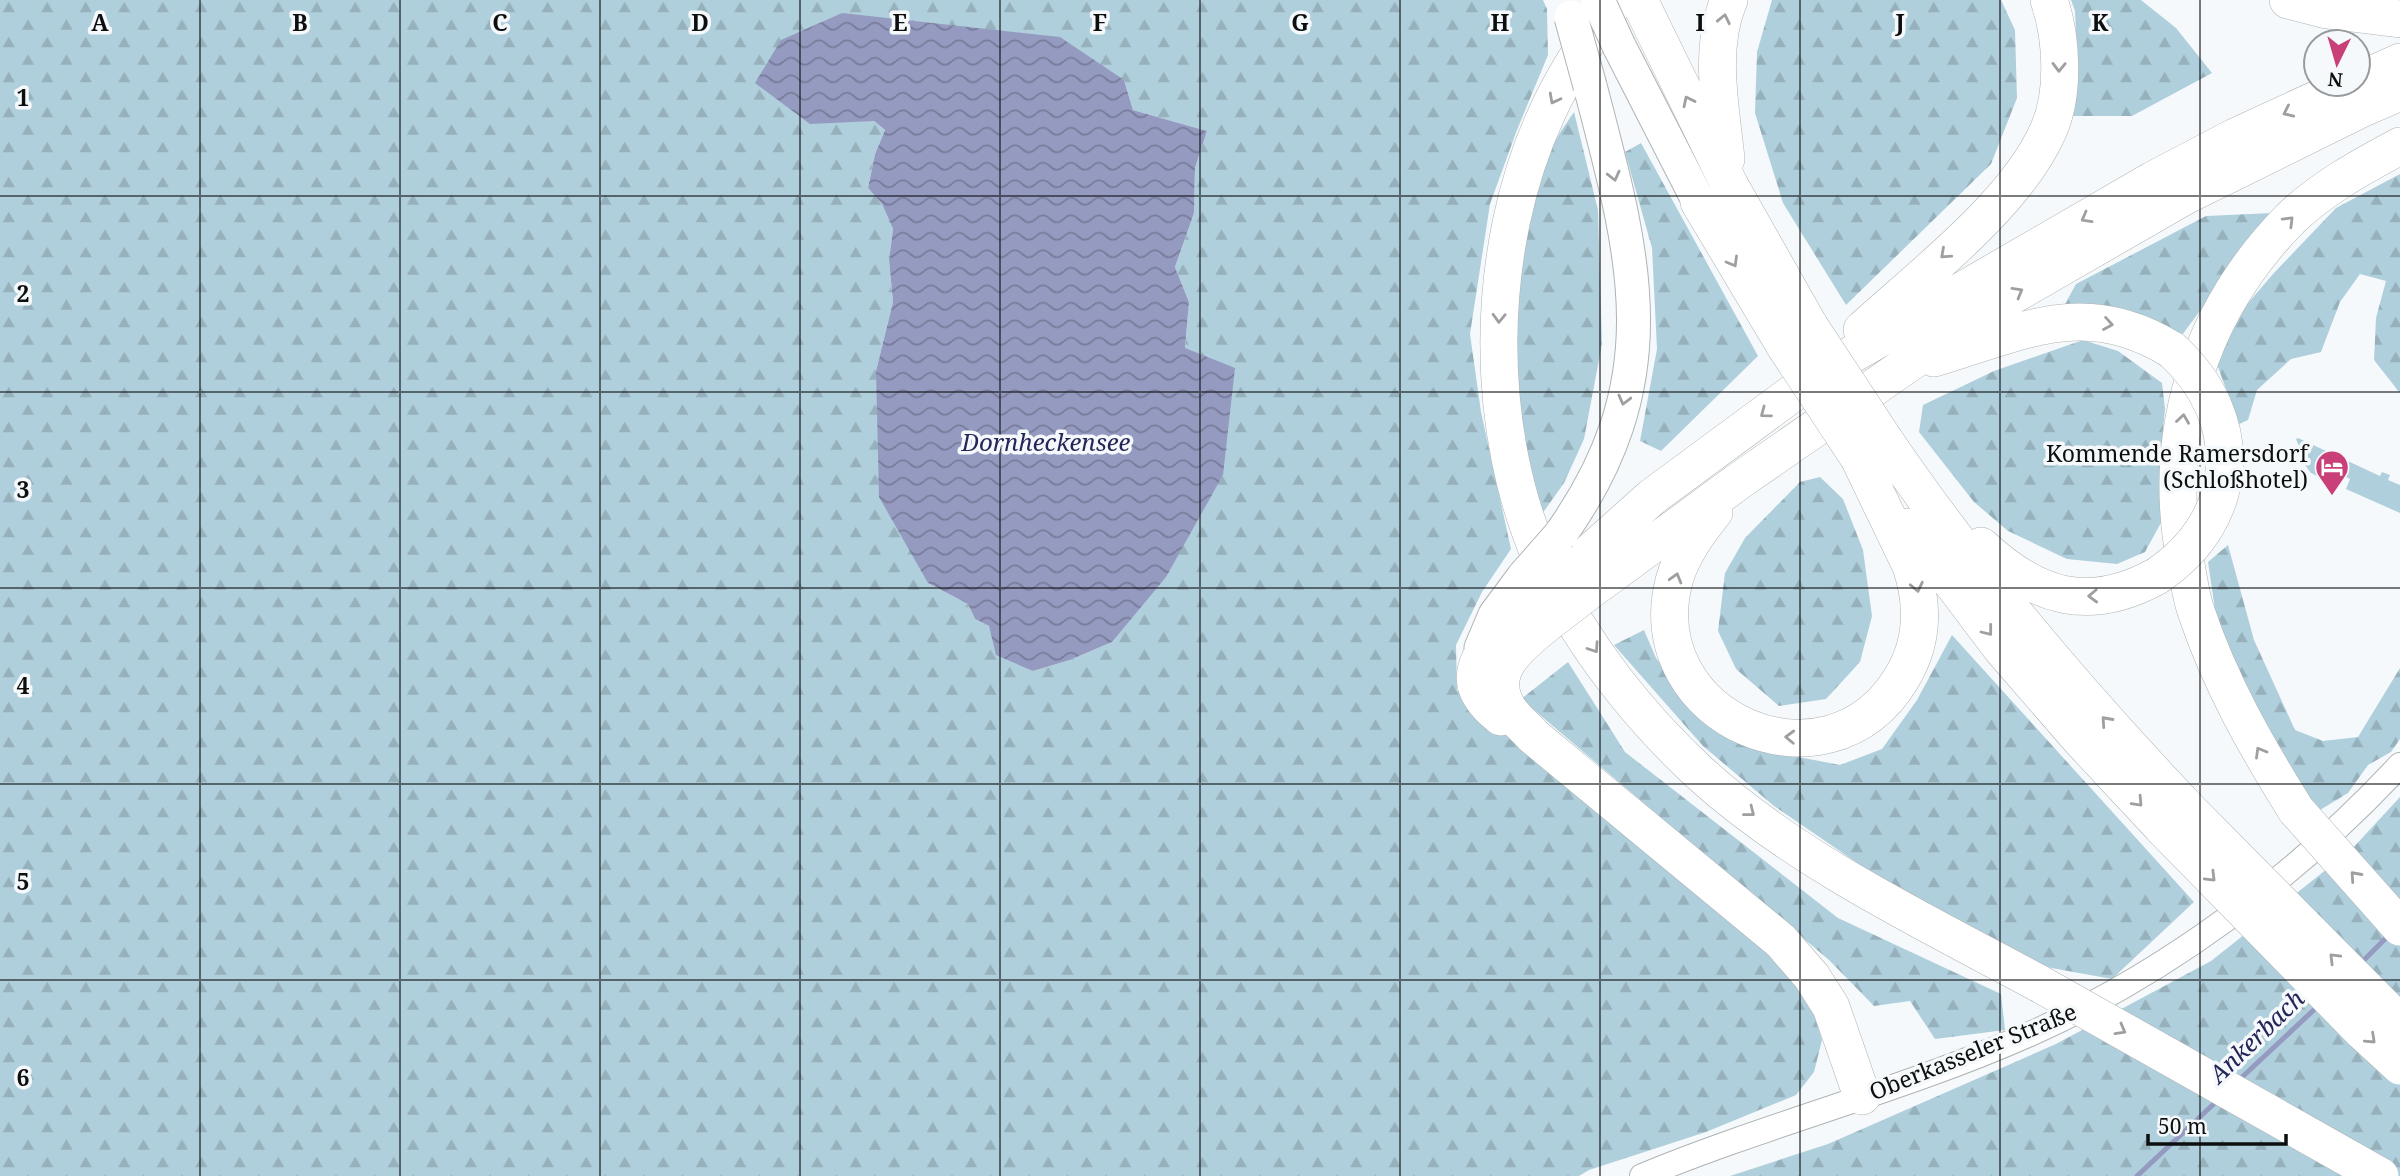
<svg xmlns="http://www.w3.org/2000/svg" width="2400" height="1176" font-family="'Noto Serif',serif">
<defs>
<pattern id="forest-firs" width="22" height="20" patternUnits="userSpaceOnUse" patternTransform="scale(1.75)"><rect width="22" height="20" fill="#b0cfdc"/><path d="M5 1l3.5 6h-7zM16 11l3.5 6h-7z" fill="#96b1bc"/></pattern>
<pattern id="water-waves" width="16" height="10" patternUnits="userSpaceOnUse" patternTransform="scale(1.75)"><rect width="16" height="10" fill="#959ac0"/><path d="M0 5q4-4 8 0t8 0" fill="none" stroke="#787c9a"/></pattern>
</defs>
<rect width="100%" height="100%" fill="#f5f9fb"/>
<path fill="#b0cfdc" d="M2298 438 2380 476 2382 472 2390 475 2388 480 2400 485V513L2346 489 2350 479 2340 474 2338 469 2332 470 2323 467 2319 477 2311 473 2304 464 2307 458 2302 453 2296 439Z"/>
<path fill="url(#forest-firs)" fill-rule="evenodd" d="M0 0H1543L1547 9 1548 55 1517 130 1490 204 1470 334 1481 412 1511 549 1482 592 1456 645 1457 690 1516 745 1749 934 1810 1001 1822 1040 1814 1072 1796 1095 1706 1132 1589 1170 1579 1176H0ZM1124 80 1133 110 1207 131 1195 168 1194 213 1175 267 1189 302 1185 348 1223 475 1194 523 1134 613 1112 642 1070 660 1033 671 989 626 975 619 968 604 928 583 876 371 893 302 889 260 893 229 882 204 868 188 875 154 885 130 874 121Z
M1772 0H2001L2015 30 2017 98 1991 164 1846 305 1783 203 1755 113 1757 52Z
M2071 0H2141L2176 28 2212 73 2132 116H2068L2078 75 2075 11Z
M1574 112 1598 210 1602 344 1584 439 1564 483 1542 514 1515 399 1510 264 1531 183 1561 131Z
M1641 143 1758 356 1661 451 1640 441 1657 349 1652 248 1625 152Z
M2400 174V393L2374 360 2376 318 2386 281 2360 274 2340 302 2321 352 2291 359 2257 390 2248 420 2239 424 2215 359 2231 323 2273 274 2336 208Z
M2273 213 2182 335 2145 316 2064 306 2076 284 2206 216Z
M2083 340 2118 351 2162 383 2165 409 2162 439 2163 519 2145 552 2117 564 2067 559 2008 531 1974 502 1919 432 1923 405 1994 371Z
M1820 477 1843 499 1863 550 1872 616 1860 662 1826 699 1779 706 1736 669 1718 631 1725 573 1745 538 1800 482Z
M2228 545 2254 640 2295 730 2323 741 2358 737 2400 668V739L2391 752 2368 765 2348 793 2320 810 2280 762 2219 637 2208 562Z
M1644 630 1656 658 1685 696 1783 754 1840 765 1882 749 1917 700 1952 635 2194 902 2112 979 2046 967 1872 873 1774 806 1703 746 1614 645Z
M1568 662 1625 752 1838 918 2001 994 2005 1030 1935 1039 1910 1001 1874 1006 1829 960 1521 699Z
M2400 797V1176H1730L1828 1144 2056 1044 2211 961 2351 850Z"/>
<path fill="url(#water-waves)" d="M842 13 1060 37 1124 80 1133 110 1207 131 1195 168 1194 213 1175 267 1189 302 1185 348 1235 368 1223 475 1166 577 1112 642 1070 660 1033 671 996 655 989 626 975 619 968 604 928 583 879 497 876 371 893 302 889 260 893 229 882 204 868 188 875 154 885 130 874 121 810 124 755 83 781 40Z"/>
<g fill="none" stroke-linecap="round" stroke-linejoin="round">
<path stroke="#959ac0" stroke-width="5" d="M2360 964 2390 934
M2239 1080 2318 1006
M2137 1176 2219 1099"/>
<g stroke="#afb3b4" stroke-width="26">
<path id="tertiary" d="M1642 1176C1770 1123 1904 1090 2030 1034 2167 973 2298 875 2400 765"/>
</g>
<g stroke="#afb3b4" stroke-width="35">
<path id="trunk" d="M1619 46 1699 202
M1560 535C1671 379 1635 257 1590 86
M1481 648 1495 615 1524 576"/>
</g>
<g stroke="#afb3b4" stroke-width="38">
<path id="motorway" d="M1616 0C1590 36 1565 73 1547 113 1484 248 1482 434 1546 569 1582 645 1639 717 1702 775 1797 861 1927 923 2040 984
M1639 0 1729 184 1810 327
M2288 0 2327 10 2400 19
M2358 81 2400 62
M1726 159C1721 108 1708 49 1729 0
M1699 202 1785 346
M1862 330C1921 276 2016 204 2048 131 2065 94 2062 38 2049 0
M1934 358C2022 332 2085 296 2172 350
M1885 441C1974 572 2077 692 2186 807
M1714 512C1698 532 1681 555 1674 581 1639 719 1827 800 1901 679 1923 644 1924 605 1911 566L1859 458
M1910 527 2002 649 2080 739 2163 828
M1981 546C2036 597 2088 614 2157 576
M1576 565 1652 497 1820 373 2153 180 2235 137 2350 84
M1589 591 1739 481 1980 314 2185 196 2363 108 2400 92
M1546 624C1522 644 1486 669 1507 707 1513 717 1525 727 1533 736L1781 941 1812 977 1831 1007 1862 1096
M1501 717C1448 676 1488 645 1522 613
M2296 810C2256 746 2220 683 2196 611 2191 597 2189 580 2186 565 2160 436 2198 313 2290 219 2322 188 2361 167 2400 146"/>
</g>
<use href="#tertiary" stroke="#fff" stroke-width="24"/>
<use href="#trunk" stroke="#fff" stroke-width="33"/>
<use href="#motorway" stroke="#fff" stroke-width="37"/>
<g stroke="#afb3b4" stroke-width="35" stroke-linecap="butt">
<path id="trunk-bridge" d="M1598 0 1619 46
M1571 17 1590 86
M1524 576 1560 535"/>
</g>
<g stroke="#afb3b4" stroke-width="38" stroke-linecap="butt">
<path id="motorway-bridge" d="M1810 327 1885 441
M1785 346 1859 458
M2157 576C2242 519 2247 418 2172 350
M1535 600 1576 565
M1546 624 1589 591
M2186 807 2400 1023
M2296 810 2400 927
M2163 828 2363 1032 2400 1066
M2040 984 2380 1176"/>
</g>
<use href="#trunk-bridge" stroke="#fff" stroke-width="33"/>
<use href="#motorway-bridge" stroke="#fff" stroke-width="37"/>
</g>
<defs><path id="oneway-chevron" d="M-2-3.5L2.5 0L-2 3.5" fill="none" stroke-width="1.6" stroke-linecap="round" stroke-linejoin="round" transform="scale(1.75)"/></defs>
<g stroke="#9e9f9f">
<use href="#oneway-chevron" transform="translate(1724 19) rotate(-78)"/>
<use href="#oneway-chevron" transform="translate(2059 67) rotate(91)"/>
<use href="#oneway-chevron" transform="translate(1554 99) rotate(118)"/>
<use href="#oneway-chevron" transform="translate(1688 101) rotate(-116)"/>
<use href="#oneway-chevron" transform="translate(2288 112) rotate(155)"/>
<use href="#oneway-chevron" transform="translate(1614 176) rotate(76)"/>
<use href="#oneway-chevron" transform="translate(2086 218) rotate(151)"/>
<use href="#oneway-chevron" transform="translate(2289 221) rotate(-45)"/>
<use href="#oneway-chevron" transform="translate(1945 254) rotate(138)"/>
<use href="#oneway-chevron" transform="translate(1733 262) rotate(60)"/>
<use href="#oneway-chevron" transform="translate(2018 292) rotate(-30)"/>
<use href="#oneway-chevron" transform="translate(1499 318) rotate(92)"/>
<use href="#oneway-chevron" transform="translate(2108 324) rotate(10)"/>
<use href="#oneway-chevron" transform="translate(1624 400) rotate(104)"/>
<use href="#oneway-chevron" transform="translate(1765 413) rotate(143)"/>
<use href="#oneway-chevron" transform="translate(2183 419) rotate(-82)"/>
<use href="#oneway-chevron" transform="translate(1676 578) rotate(-74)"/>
<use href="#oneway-chevron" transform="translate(1917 587) rotate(78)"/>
<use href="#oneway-chevron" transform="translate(2093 596) rotate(178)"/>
<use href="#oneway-chevron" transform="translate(1988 631) rotate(52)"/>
<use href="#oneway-chevron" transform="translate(1594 648) rotate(56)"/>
<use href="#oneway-chevron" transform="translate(2106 721) rotate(-132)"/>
<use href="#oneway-chevron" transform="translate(1790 737) rotate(-178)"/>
<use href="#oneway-chevron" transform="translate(2260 752) rotate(-120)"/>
<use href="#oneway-chevron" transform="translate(2138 802) rotate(47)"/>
<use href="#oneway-chevron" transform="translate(1750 812) rotate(38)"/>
<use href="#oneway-chevron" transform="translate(2355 876) rotate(-132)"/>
<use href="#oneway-chevron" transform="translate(2211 877) rotate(45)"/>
<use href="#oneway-chevron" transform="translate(2334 958) rotate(-135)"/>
<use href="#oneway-chevron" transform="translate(2121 1030) rotate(29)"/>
<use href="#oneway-chevron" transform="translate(2371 1039) rotate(43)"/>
</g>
<path fill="none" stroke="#0d0f0f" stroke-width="2" stroke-opacity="0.55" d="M200 0V1176M400 0V1176M600 0V1176M800 0V1176M1000 0V1176M1200 0V1176M1400 0V1176M1600 0V1176M1800 0V1176M2000 0V1176M2200 0V1176M0 196H2400M0 392H2400M0 588H2400M0 784H2400M0 980H2400"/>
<defs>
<g id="hotel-pin" transform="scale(1.75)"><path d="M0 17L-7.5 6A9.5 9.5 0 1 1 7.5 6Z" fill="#c93f77" stroke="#f5f9fb"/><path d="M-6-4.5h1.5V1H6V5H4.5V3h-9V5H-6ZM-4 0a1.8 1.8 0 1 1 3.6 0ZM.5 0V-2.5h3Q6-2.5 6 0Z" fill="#fff"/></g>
</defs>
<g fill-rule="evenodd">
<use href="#hotel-pin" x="2332" y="467"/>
</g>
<g text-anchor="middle" stroke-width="7" stroke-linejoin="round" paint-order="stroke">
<g font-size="23" fill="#0d0f0f" stroke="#f5f9fb" text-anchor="end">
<text x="2308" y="462">Kommende Ramersdorf<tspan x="2308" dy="26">(Schloßhotel)</tspan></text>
</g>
<g font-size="23" fill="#0d0f0f" stroke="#f5f9fb">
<text transform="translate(1973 1052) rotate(-22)" y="8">Oberkasseler Straße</text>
</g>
<g font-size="24" font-style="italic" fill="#252657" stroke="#f5f9fb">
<text x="1046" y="451">Dornheckensee</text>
<text transform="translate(2257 1037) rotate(-44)" y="8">Ankerbach</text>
</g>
</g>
<g font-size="23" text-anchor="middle" font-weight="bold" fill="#0d0f0f" stroke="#f5f9fb" stroke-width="7" stroke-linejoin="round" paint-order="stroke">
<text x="100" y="31">A</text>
<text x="300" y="31">B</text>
<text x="500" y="31">C</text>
<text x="700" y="31">D</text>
<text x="900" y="31">E</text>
<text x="1100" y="31">F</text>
<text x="1300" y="31">G</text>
<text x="1500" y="31">H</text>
<text x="1700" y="31">I</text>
<text x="1900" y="31">J</text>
<text x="2100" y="31">K</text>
<text x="23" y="106">1</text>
<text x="23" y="302">2</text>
<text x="23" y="498">3</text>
<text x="23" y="694">4</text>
<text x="23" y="890">5</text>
<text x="23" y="1086">6</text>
</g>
<g transform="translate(2337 63) rotate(185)"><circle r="33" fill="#f5f9fb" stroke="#989b9d" stroke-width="2"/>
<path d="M0-5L12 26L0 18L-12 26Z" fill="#c93f77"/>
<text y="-10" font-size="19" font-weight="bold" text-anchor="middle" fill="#0d0f0f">N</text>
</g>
<path d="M2148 1134v10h138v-10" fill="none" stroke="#0d0f0f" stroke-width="3.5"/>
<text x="2158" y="1134" font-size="21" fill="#0d0f0f" stroke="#f5f9fb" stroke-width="5" paint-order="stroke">50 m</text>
</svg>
